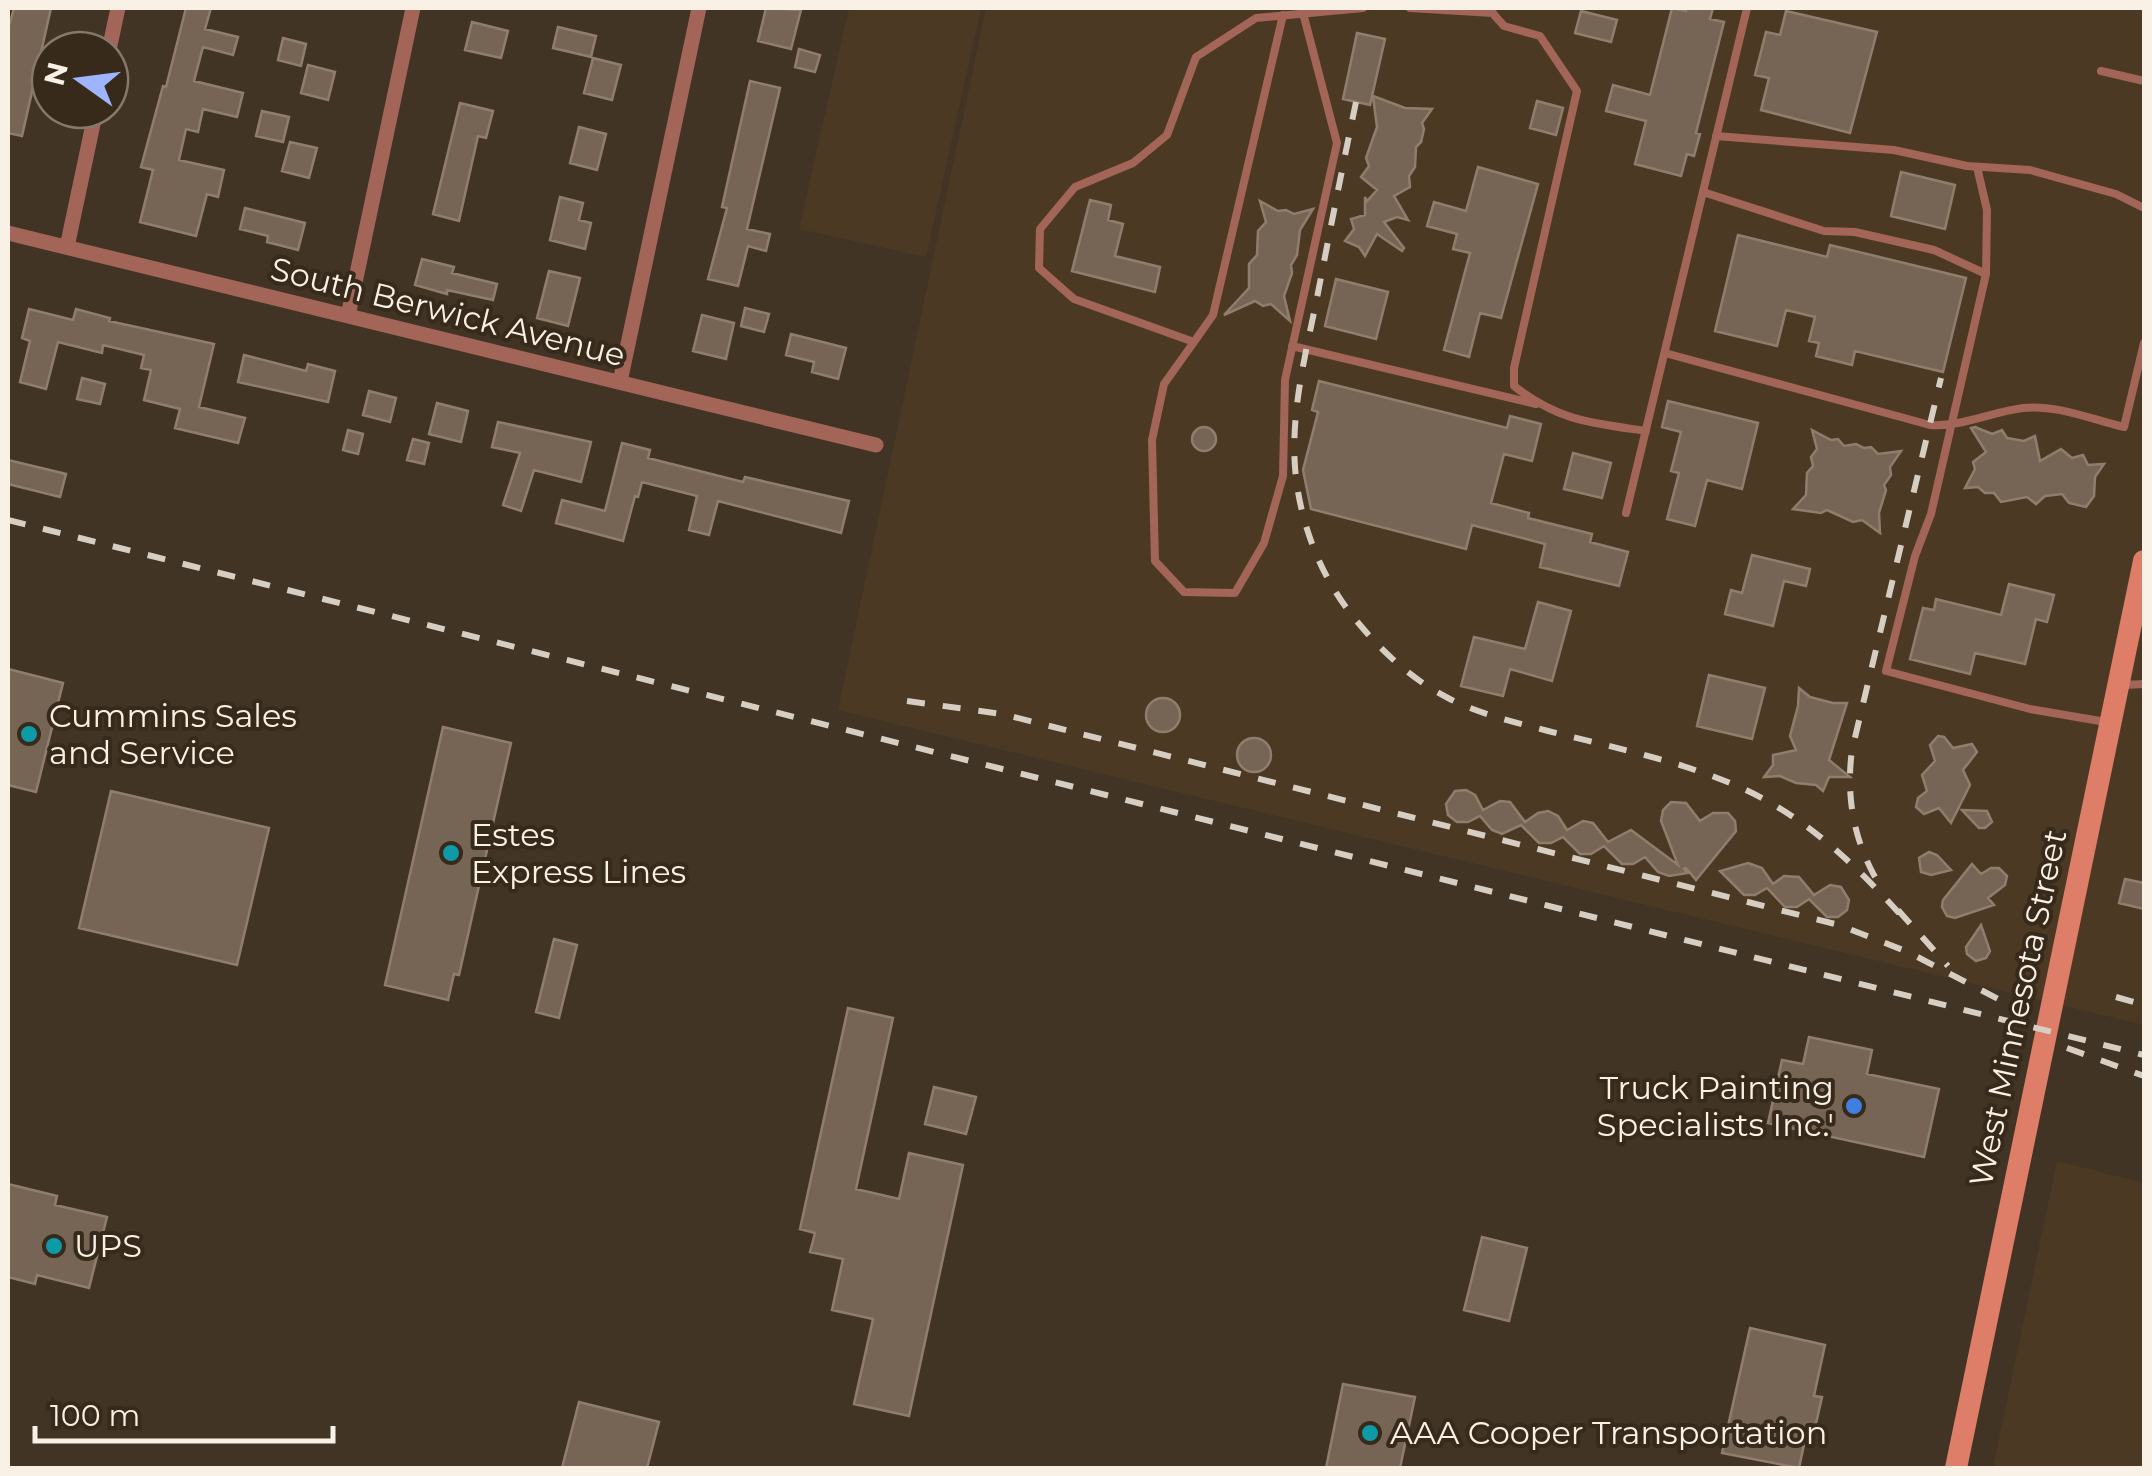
<svg xmlns="http://www.w3.org/2000/svg" width="2152" height="1476" font-family="Montserrat,sans-serif">
<rect width="100%" height="100%" fill="#413424"/>
<path fill="#4c3924" d="M849 8H981L926 257 799 229Z
M986 8H2144V1025L838 710Z
M2057 1161 2144 1183V1468H1993Z"/>
<path fill="#766455" stroke="#907d6e" stroke-width="2.5" d="M14 8H51L22 136 8 133V22L10 23Z
M186 8H211L205 29 238 37 233 55 203 47 194 81 243 93 237 117 203 109 198 132 186 129 179 160 224 170 218 197 207 194 196 236 140 222 153 170 141 167 163 86 166 87Z
M766 8 801 10 791 49 758 41Z
M1672 8 1686 11V8H1713L1710 19 1724 22 1696 133 1700 134 1694 156 1687 154 1681 176 1635 164 1646 121 1606 111 1613 85 1650 95Z
M1581 11 1617 20 1611 42 1575 33Z
M1786 11 1877 32 1850 133 1761 110 1769 78 1755 75 1766 32 1780 35Z
M472 22 508 31 501 58 465 50Z
M558 27 596 36 591 57 553 48Z
M1357 33 1385 39 1370 105 1343 99Z
M283 38 306 44 301 66 278 60Z
M799 49 820 55 815 72 795 67Z
M593 58 621 65 612 100 584 93Z
M308 65 335 72 328 100 301 93Z
M750 81 780 88 747 229 770 234 766 251 748 246 738 286 708 279 727 208 722 207Z
M1373 96 1405 108 1432 109 1422 123 1424 129 1421 142 1416 147 1415 167 1409 176 1410 187 1394 196 1408 220 1397 217 1384 222 1404 248 1402 251 1377 234 1365 256 1359 247 1345 241 1354 229 1351 219 1365 215V197L1367 201 1377 190 1361 177 1369 166 1366 158 1377 127Z
M1537 101 1563 108 1556 135 1530 128Z
M460 103 493 111 486 138 478 136 459 221 433 214Z
M262 111 289 117 283 142 256 136Z
M579 127 606 134 597 170 570 163Z
M290 142 317 148 309 178 282 171Z
M1478 167 1538 184 1501 318 1480 313 1469 357 1444 350 1470 253 1453 249 1457 234 1427 226 1434 202 1466 211Z
M1901 172 1955 185 1945 229 1891 216Z
M560 197 583 203 579 220 591 223 585 249 550 240Z
M1090 200 1111 205 1108 220 1123 224 1115 256 1160 267 1155 292 1072 271Z
M1260 201 1278 211 1286 210 1294 214 1313 209 1300 230 1297 255 1291 265 1292 273 1284 296 1290 321 1271 304 1263 306 1255 301 1224 315 1249 288V264L1257 255 1258 231 1266 222Z
M245 208 305 223 298 250 267 242 268 236 240 229Z
M1738 235 1827 257 1830 245 1966 278 1943 372 1855 351 1852 365 1816 356 1819 343 1809 341 1815 317 1786 310 1777 346 1715 331Z
M422 259 454 267 452 273 497 284 493 300 447 290V294L415 285Z
M549 271 580 278 568 326 537 318Z
M1336 279 1388 292 1376 339 1325 326Z
M745 308 769 314 764 332 741 326Z
M29 309 73 320 76 309 110 318 109 321 214 344 199 407 245 418 238 443 175 428 180 409 144 400 151 370 141 368 144 355 103 345 102 353 58 342 46 389 20 382 30 341 22 338Z
M702 315 734 323 726 359 693 351Z
M791 334 846 348 838 379 812 372 814 362 786 355Z
M244 355 306 371 308 364 335 371 328 402 238 382Z
M82 378 105 384 100 404 77 399Z
M1319 381 1507 428 1510 416 1541 424 1532 461 1504 454 1491 503 1529 513 1528 518 1592 534 1590 542 1628 552 1619 586 1540 567 1545 544 1472 525 1466 549 1311 509 1303 470 1318 412 1312 410Z
M369 391 396 398 390 422 363 415Z
M1668 401 1758 423 1742 489 1707 480 1695 526 1667 519 1679 473 1671 471 1681 432 1662 427Z
M437 403 468 411 461 442 429 434Z
M498 422 591 442 581 482 534 470 521 511 503 505 520 453 492 447Z
M1975 427 1992 434 2002 430 2007 438 2024 441 2035 436 2040 461 2061 449 2072 458 2083 455 2088 465 2104 464 2095 477 2094 496 2086 507 2069 503 2062 494 2045 496 2036 504 2027 497 2001 502 1994 493H1985L1978 487 1965 488 1975 469 1973 462 1986 452 1971 428Z
M1192 439a12 12 0 1 1 24 0a12 12 0 1 1-24 0Z
M348 430 363 434 358 454 343 450Z
M1812 430 1831 440 1838 439 1844 446 1856 444 1864 448 1871 447 1878 454 1901 451 1890 467 1891 475 1884 485 1886 490 1879 513 1880 533 1862 520 1853 522 1827 510 1821 513 1793 509 1806 495 1807 473 1813 466 1811 457 1817 449Z
M413 439 429 443 424 464 407 460Z
M622 443 650 450 648 458 743 482 745 477 849 501 841 533 718 501 709 535 689 530 697 496 642 482 638 497 635 496 623 541 556 523 562 500 605 511Z
M1573 453 1611 463 1602 498 1564 489Z
M8 460 66 474 60 497 8 484Z
M1752 555 1810 569 1806 586 1784 581 1773 626 1725 614 1731 590 1742 593Z
M2009 584 2054 595 2047 622 2036 619 2025 664 1975 653 1970 674 1910 659 1923 608 1934 610 1936 599 2001 615Z
M1538 602 1571 611 1552 681 1510 669 1503 696 1461 686 1474 637 1525 649Z
M8 669 63 683 36 792 8 785Z
M1709 675 1765 688 1752 739 1697 726Z
M1799 688 1810 697 1833 703H1847L1829 760 1850 777H1829L1823 791 1816 785 1796 783 1780 776 1764 777 1773 765V755L1796 750 1790 736 1798 706Z
M1146 715a17 17 0 1 1 34 0a17 17 0 1 1-34 0Z
M443 727 511 743 459 975 454 974 448 1000 385 985Z
M1938 736 1944 737 1953 748 1972 744 1977 752 1963 770 1970 785 1951 823 1939 808 1924 814 1916 807 1918 798 1927 791 1922 775 1935 761 1930 745Z
M1237 755a17 17 0 1 1 34 0a17 17 0 1 1-34 0Z
M1466 790 1475 795 1483 810 1500 801 1510 802 1525 822 1538 813 1548 811 1558 816 1567 830 1583 821 1593 823 1608 842 1631 830 1678 865 1661 821 1663 810 1671 802 1686 803 1700 821 1713 813H1728L1735 821 1736 831 1696 880 1686 868 1684 869 1688 873 1669 876 1658 872 1645 857 1633 864H1622L1604 846 1591 854H1580L1563 837 1551 843H1539L1521 825 1502 834 1492 830 1480 816 1468 822H1457L1448 815 1446 804 1455 791Z
M111 791 269 828 237 965 79 928Z
M1962 810 1987 811 1992 822 1985 828H1979Z
M1929 852 1937 855 1951 870 1931 875 1921 872 1919 858Z
M1748 863 1762 868 1773 884 1784 876 1799 877 1814 895 1830 885 1841 887 1849 900 1847 910 1838 917H1827L1809 899 1797 907H1785L1767 888 1755 895H1744L1720 871Z
M1972 864 1981 874 1991 868H1999L2007 876 2005 885 1988 898 1994 905 1955 918 1947 916 1942 907 1943 900Z
M2125 879 2144 883V909L2119 903Z
M1981 925 1990 951 1986 958 1976 961 1967 954 1966 947Z
M554 939 577 945 559 1018 536 1012Z
M848 1008 893 1018 856 1189 899 1199 909 1153 963 1165 909 1416 854 1404 873 1319 832 1310 843 1259 810 1252 815 1233 800 1229Z
M1809 1037 1872 1050 1867 1074 1939 1089 1924 1157 1768 1123 1782 1060 1803 1064Z
M934 1087 976 1097 966 1134 925 1124Z
M8 1184 57 1196 55 1205 107 1217 89 1288 37 1275 35 1284 8 1277Z
M1482 1237 1527 1248 1509 1321 1464 1310Z
M1750 1328 1825 1345 1814 1396 1822 1397 1815 1428 1808 1426 1799 1468 1722 1453Z
M1343 1384 1415 1397 1400 1468H1326Z
M579 1402 659 1422 647 1468H562Z"/>
<g fill="none" stroke-linecap="round" stroke-linejoin="round">
<path stroke="#a26557" stroke-width="8" d="M1410 8 1493 13
M1488 8 1504 26 1540 36 1577 91 1514 368V386C1559 421 1591 423 1646 431
M1283 15 1213 315 1194 342 1074 299 1039 268 1040 229 1075 187 1133 163 1167 135 1196 57 1256 18 1363 8
M2101 71 2144 81
M1716 136 1894 150 1967 166 2030 170 2116 194 2144 208
M1977 167 1987 210 1986 274
M1703 192 1824 231 1855 232 1934 250 1986 274 1931 514 1915 556 1886 671 2030 709 2106 722
M1194 342 1164 384 1152 440 1155 561 1184 592 1235 593 1264 543 1283 476 1285 380 1337 143 1303 13
M1292 346 1536 404
M1665 353 1930 425C1961 427 1991 412 2023 408 2056 404 2093 420 2124 427L2144 343
M1626 513 1747 8
M2124 685 2144 684"/>
<path stroke="#a26557" stroke-width="15" d="M109 50 118 8
M8 233 876 445
M67 247 96 110
M348 316 413 8
M620 382 699 8"/>
<path stroke="#de7d68" stroke-width="22" d="M1956 1468 2144 561"/>
<path stroke="#d7cec3" stroke-width="6" stroke-dasharray="18 18" stroke-linecap="butt" d="M1356 102C1342 169 1329 236 1316 303 1305 356 1291 412 1295 467 1299 520 1319 573 1351 614 1378 648 1409 678 1448 698 1479 714 1514 722 1548 731 1611 747 1677 760 1737 786 1806 816 1857 866 1907 922
M8 520 2144 1055
M907 701 1002 714 1839 925 1908 952 2006 1003
M1875 877C1853 837 1846 795 1852 750L1941 378
M1898 910 1948 966
M2116 997 2144 1005
M2067 1048 2144 1076"/>
</g>
<g fill="#0f9aa8" stroke="#372a1a" stroke-width="4">
<circle cx="29" cy="734" r="10"/>
<circle cx="451" cy="853" r="10"/>
<circle cx="54" cy="1246" r="10"/>
<circle cx="1370" cy="1433" r="10"/>
</g>
<circle fill="#3f7fe0" stroke="#372a1a" stroke-width="4" cx="1854" cy="1106" r="10"/>
<g text-anchor="middle" stroke-width="8" stroke-linejoin="round" paint-order="stroke">
<g font-size="32" fill="#f9f0e6" stroke="#372a1a">
<text transform="translate(448 312) rotate(14)" y="11">South Berwick Avenue</text>
<text transform="translate(2018 1008) rotate(-78)" y="11">West Minnesota Street</text>
</g>
<g font-size="32" fill="#f9f0e6" stroke="#372a1a" text-anchor="start">
<text x="49" y="727">Cummins Sales<tspan x="49" dy="37">and Service</tspan></text>
<text x="471" y="846">Estes<tspan x="471" dy="37">Express Lines</tspan></text>
<text x="1834" y="1099" text-anchor="end">Truck Painting<tspan x="1834" dy="37">Specialists Inc.'</tspan></text>
<text x="74" y="1257">UPS</text>
<text x="1390" y="1444">AAA Cooper Transportation</text>
</g>
</g>
<rect width="2152" height="1476" fill="none" stroke="#f9f0e6" stroke-width="20"/>
<g transform="translate(80 80) rotate(284)"><circle r="48" fill="#372a1a" stroke="#85796c" stroke-width="2.5"/>
<path d="M0-8L18 38L0 25L-18 38Z" fill="#9eb4fd"/>
<text y="-15" font-size="28" font-weight="bold" text-anchor="middle" fill="#f9f0e6">N</text>
</g>
<path d="M35 1426v15h298v-15" fill="none" stroke="#f9f0e6" stroke-width="5"/>
<text x="50" y="1426" font-size="30" fill="#f9f0e6" stroke="#372a1a" stroke-width="8" paint-order="stroke">100 m</text>
</svg>
